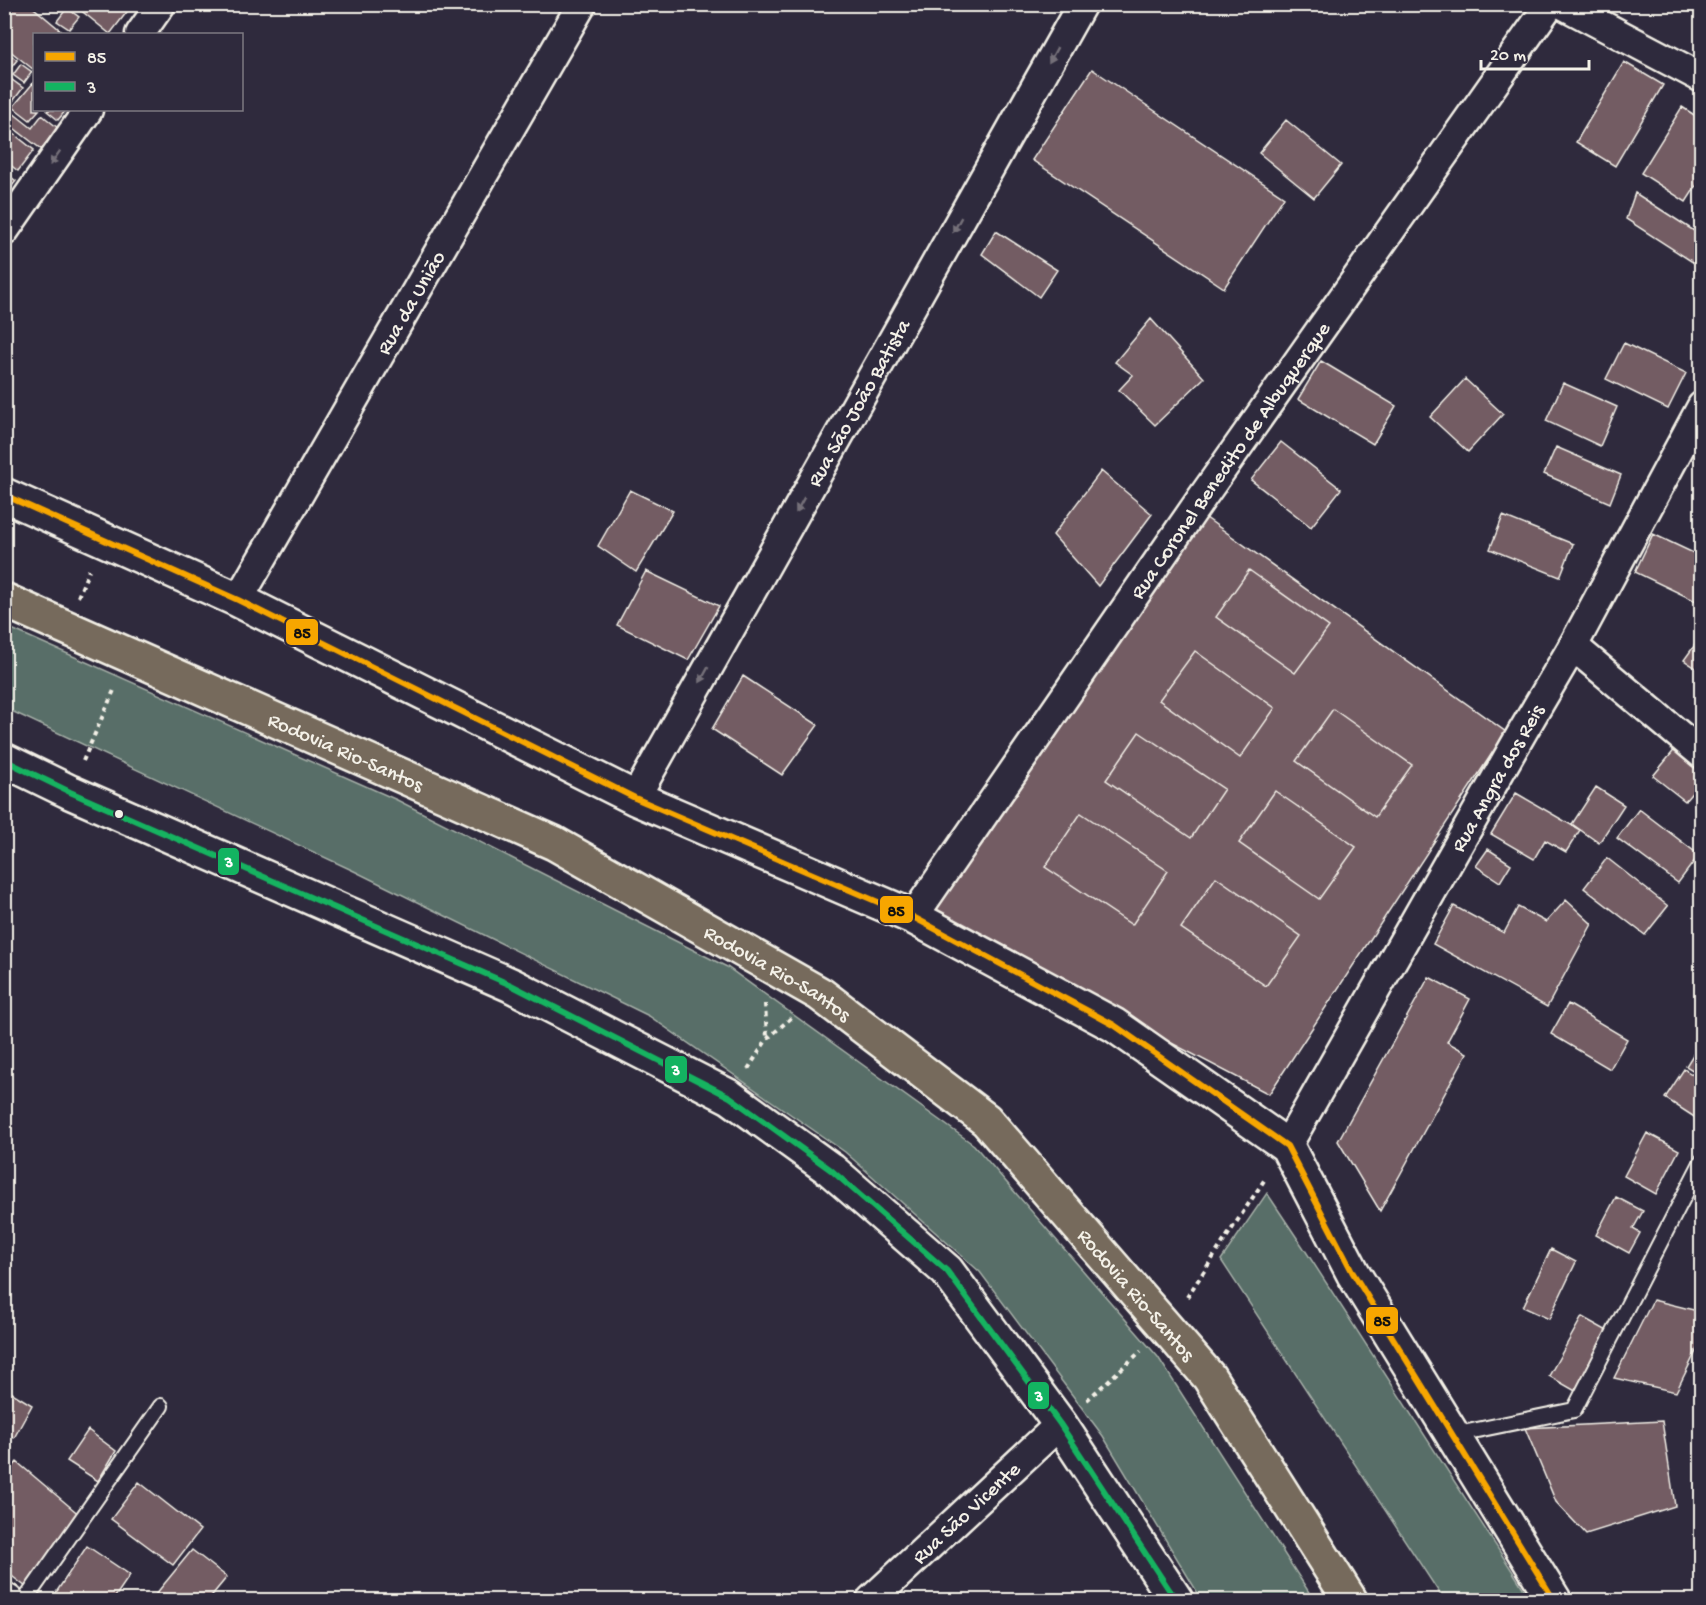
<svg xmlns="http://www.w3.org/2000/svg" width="1706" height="1605" font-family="'Gochi Hand',sans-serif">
<rect width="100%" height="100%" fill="#2f2a3d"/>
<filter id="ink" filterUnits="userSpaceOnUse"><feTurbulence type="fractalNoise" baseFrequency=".0167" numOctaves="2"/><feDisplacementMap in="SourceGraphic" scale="12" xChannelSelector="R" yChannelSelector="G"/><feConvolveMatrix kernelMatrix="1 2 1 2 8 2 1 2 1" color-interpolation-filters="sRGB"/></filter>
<g filter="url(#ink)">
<path fill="#586e68" stroke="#a6b0a8" stroke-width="1.5" d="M5 626 397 800 727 967 974 1145 1158 1357 1314 1600H1202L1103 1436 980 1272 845 1152 649 1016 354 871 5 708Z
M1267 1193 1305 1250 1531 1600H1444L1221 1260Z"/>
<path fill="#735b64" stroke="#f4f1e8" stroke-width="1.5" d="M10 4H29L65 34H34V70L4 46V11Z
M73 4H133L110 34Z
M67 8 79 17 69 29 57 21Z
M4 50 17 60 4 76Z
M1624 62 1663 85 1615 166 1576 142Z
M21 64 32 72 24 83 13 75Z
M1092 69 1284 197 1224 288 1032 160Z
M8 77 23 88 4 113V83Z
M34 82V110H39L30 120 13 107Z
M1682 107 1702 120V177L1686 202 1641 173Z
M48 110H66L58 120 47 111Z
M13 113 32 128 42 115 58 128 41 149 6 122Z
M1286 120 1341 165 1314 198 1259 153Z
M4 126 34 150 18 171 4 160Z
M4 172 16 181 4 196Z
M1635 193 1702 236V268L1626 219Z
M996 231 1057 270 1039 297 982 254Z
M1151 319 1204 378 1155 425 1119 390 1133 375 1115 362Z
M1624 343 1686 373 1668 409 1606 379Z
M1321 361 1396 406 1373 444 1298 399Z
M1465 379 1503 414 1468 452 1430 417Z
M1563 383 1617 407 1600 446 1546 421Z
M1281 442 1341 489 1311 527 1251 480Z
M1556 447 1621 475 1610 503 1544 474Z
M1101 471 1152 514 1098 586 1053 535Z
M630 490 673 511 636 572 598 546Z
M1202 515 1506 732 1269 1094 923 913Z
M1503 516 1573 544 1560 577 1490 549Z
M1653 534 1702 557V604L1635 572Z
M1249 570 1329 627 1295 673 1216 617Z
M646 571 719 606 688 660 617 625Z
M1702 635V672L1684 660Z
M1195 651 1275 708 1240 758 1159 700Z
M743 676 818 725 782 775 712 729Z
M1333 709 1412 765 1375 817 1296 761Z
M1139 732 1224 789 1191 838 1106 780Z
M1681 742 1702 759V781L1685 801 1653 776Z
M1596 787 1624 805 1599 843 1572 824Z
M1275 791 1356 847 1319 899 1239 843Z
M1516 793 1580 830 1566 852 1545 840 1534 859 1491 834Z
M1639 809 1699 855 1678 883 1617 838Z
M1081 813 1168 871 1132 925 1045 867Z
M1488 849 1511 864 1500 882 1476 866Z
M1607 858 1668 906 1645 935 1584 888Z
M1216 877 1301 936 1266 986 1181 928Z
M1566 900 1592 924 1547 1007 1433 944 1454 906 1504 933 1518 907 1546 922Z
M1429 977 1470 999 1447 1042 1467 1053 1380 1211 1338 1141Z
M1568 1004 1627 1039 1610 1069 1551 1034Z
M1702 1040V1076L1686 1066Z
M1684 1069 1702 1081V1122L1665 1098Z
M1647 1133 1679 1150 1656 1194 1624 1176Z
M1616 1197 1643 1211 1633 1229 1640 1233 1629 1253 1596 1235Z
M1551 1249 1576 1262 1549 1319 1523 1307Z
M1653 1300 1702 1312V1339L1676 1392 1614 1378Z
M1582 1317 1611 1333 1577 1392 1549 1376Z
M4 1388 32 1405 14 1438 4 1431Z
M1662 1421 1675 1506 1586 1534 1556 1502 1525 1428Z
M88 1430 116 1451 98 1481 67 1461Z
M17 1462 81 1516 26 1587 4 1570V1478Z
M139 1482 200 1530 173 1565 111 1519Z
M87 1546 130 1575 113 1600H51Z
M192 1550 227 1577 208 1600H151Z"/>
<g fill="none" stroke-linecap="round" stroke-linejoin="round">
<g stroke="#f4f1e8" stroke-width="18">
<path id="service" d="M1453 1435 1574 1410 1702 1161
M25 1600 161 1406"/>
</g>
<g stroke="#f4f1e8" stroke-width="33">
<g id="minor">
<path d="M1562 4 1702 78"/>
<path d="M140 34 161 4"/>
<path d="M4 231 88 110"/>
<path id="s1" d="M238 600 582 4"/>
<path d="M1573 646 1702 754"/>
<path id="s2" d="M635 798 1082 4"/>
<path id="s3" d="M913 917 1201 499 1550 4"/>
<path id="s4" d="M1287 1146 1523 731 1573 646 1702 406"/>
<path d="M4 1597 9 1600"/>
<path id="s5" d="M871 1600 1060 1424"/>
</g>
</g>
<g stroke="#f4f1e8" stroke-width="38">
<path id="secondary" d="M4 495 238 600 635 798 913 917 1114 1025 1287 1146 1353 1273 1554 1600
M4 760 70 792 511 985 730 1097 831 1170 947 1271 1060 1424 1176 1600"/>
</g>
<g stroke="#f4f1e8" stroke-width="38">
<g id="trunk">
<path id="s6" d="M4 600 554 843 820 994 986 1120 1209 1377 1350 1600"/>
</g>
</g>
<path stroke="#f4f1e8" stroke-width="4" stroke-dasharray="4.5 4.5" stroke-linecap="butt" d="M78 597 89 570
M83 761 115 688
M765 1004 767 1038
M748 1069 767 1039 791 1018
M1187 1297 1265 1179
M1087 1400 1141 1351"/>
<use href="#service" stroke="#2f2a3d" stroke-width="14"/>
<use href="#minor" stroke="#2f2a3d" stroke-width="28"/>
<use href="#secondary" stroke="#2f2a3d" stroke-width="33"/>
<use href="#trunk" stroke="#766a5c" stroke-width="33"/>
<g stroke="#2f2a3d" stroke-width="10">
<path id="bus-1" d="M4 495 238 600 635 798 913 917 1114 1025 1287 1146 1353 1273 1554 1600"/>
</g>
<g stroke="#2f2a3d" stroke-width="10">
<path id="bus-2" d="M4 760 70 792 511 985 730 1097 831 1170 947 1271 1060 1424 1176 1600"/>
</g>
<use href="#bus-1" stroke="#f7a600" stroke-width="6"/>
<use href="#bus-2" stroke="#13b361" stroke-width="6"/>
</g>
<defs><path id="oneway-solid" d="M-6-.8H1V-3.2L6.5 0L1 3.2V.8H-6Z" transform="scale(1.5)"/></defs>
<g fill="#747079">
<use href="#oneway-solid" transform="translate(1053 55) rotate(119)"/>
<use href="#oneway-solid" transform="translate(55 158) rotate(125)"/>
<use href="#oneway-solid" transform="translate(957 225) rotate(119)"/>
<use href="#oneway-solid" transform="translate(800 505) rotate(119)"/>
<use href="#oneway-solid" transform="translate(704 675) rotate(119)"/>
</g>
</g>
<circle fill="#f4f1e8" stroke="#2f2a3d" stroke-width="2" cx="119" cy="814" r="5"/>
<g text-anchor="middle" stroke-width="4.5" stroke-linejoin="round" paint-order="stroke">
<g font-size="21" fill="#f4f1e8" stroke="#2f2a3d">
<text dy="7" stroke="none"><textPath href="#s1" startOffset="344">Rua da União</textPath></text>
<text dy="7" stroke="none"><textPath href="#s2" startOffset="454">Rua São João Batista</textPath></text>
<text dy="7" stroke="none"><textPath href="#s3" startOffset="556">Rua Coronel Benedito de Albuquerque</textPath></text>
<text dy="7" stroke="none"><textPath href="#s6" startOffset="374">Rodovia Rio-Santos</textPath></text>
<text dy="7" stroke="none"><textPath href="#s4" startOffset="424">Rua Angra dos Reis</textPath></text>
<text dy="7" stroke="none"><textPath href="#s6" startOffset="860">Rodovia Rio-Santos</textPath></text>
<text dy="7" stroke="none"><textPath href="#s6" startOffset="1346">Rodovia Rio-Santos</textPath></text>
<text dy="7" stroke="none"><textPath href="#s5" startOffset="129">Rua São Vicente</textPath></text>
</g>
</g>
<g stroke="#2f2a3d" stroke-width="2">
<rect x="285" y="618" width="34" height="28" rx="6" fill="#f7a600"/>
<rect x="217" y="847" width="23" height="29" rx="6" fill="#13b361"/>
<rect x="879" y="895" width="35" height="29" rx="6" fill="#f7a600"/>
<rect x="664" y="1055" width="24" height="29" rx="6" fill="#13b361"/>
<rect x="1365" y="1306" width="34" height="29" rx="6" fill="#f7a600"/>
<rect x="1027" y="1381" width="23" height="29" rx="6" fill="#13b361"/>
</g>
<g font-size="16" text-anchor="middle" font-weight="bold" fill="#fff">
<text x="229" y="867">3</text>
<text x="676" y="1075">3</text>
<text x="1039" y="1401">3</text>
</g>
<g font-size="16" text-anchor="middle" font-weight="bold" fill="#111">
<text x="302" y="638">85</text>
<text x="896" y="916">85</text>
<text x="1382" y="1326">85</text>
</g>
<rect width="1706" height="1605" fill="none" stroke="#2f2a3d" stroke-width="24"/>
<rect x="12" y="12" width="1682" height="1581" fill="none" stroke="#f4f1e8" stroke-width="2" filter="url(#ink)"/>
<rect x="33" y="33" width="210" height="78" fill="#2f2a3d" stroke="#7e7a81" stroke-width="1.5"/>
<rect x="45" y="52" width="30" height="9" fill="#f7a600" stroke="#7e7a81" stroke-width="1.5"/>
<text x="87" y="63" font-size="18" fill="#f4f1e8">85</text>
<rect x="45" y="82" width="30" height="9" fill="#13b361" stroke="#7e7a81" stroke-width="1.5"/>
<text x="87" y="93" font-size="18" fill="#f4f1e8">3</text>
<path d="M1481 60v9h108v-9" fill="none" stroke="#f4f1e8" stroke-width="3"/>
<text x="1490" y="60" font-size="18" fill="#f4f1e8" stroke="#2f2a3d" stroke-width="4.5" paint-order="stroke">20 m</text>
</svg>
